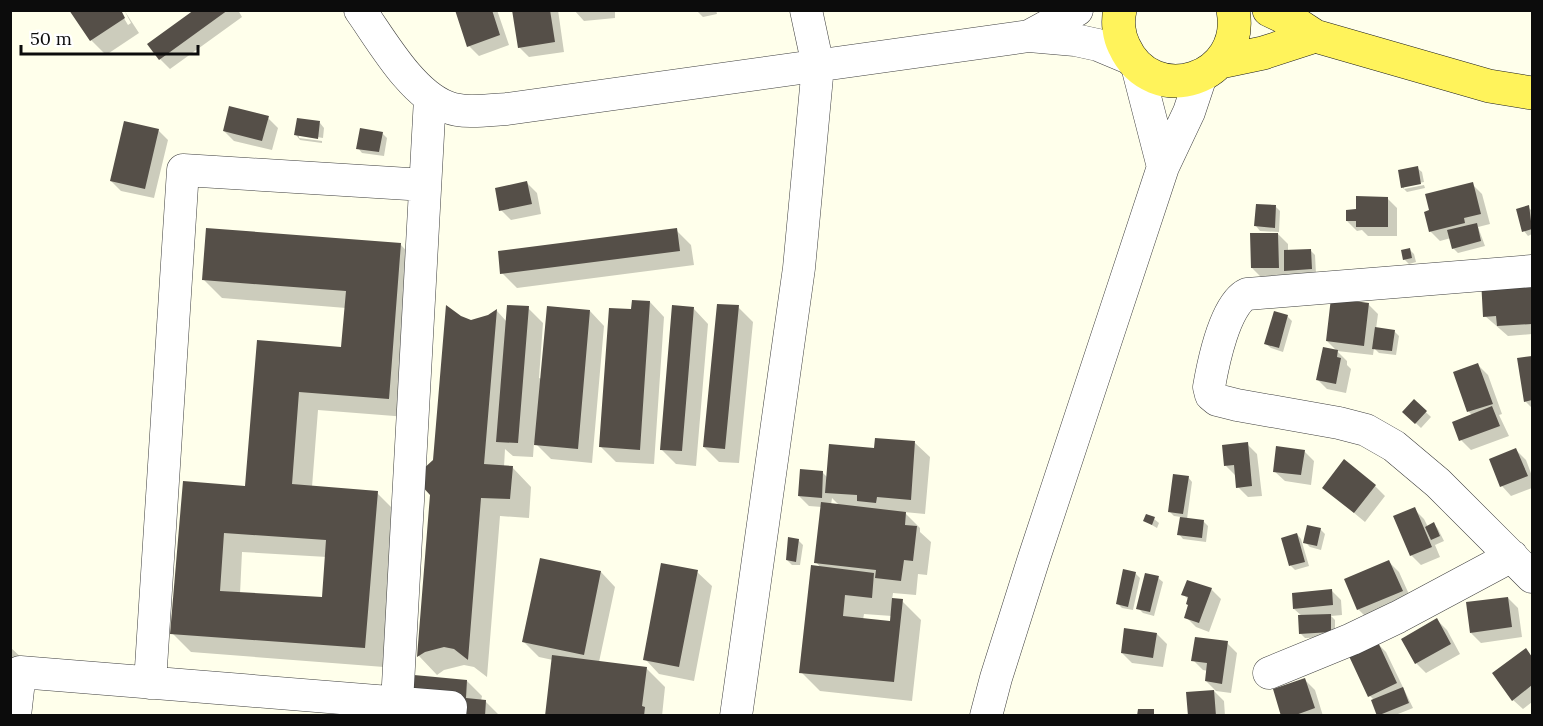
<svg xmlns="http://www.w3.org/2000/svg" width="1543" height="726" font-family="Lora,serif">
<rect width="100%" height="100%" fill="#ffffeb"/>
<path fill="#0003" fill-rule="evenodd" d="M71 10H119L128 25 131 23 124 10 139 33 106 55 91 40Z
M197 10H238L242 17 170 69 160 59Z
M459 10H497L509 45 479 56 469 46Z
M514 10H558L564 52 529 57 519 47Z
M615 10V18L584 21 574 10Z
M696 10H716L717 14 703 17Z
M268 118 278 128 272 150 234 141 224 131Z
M320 123 324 128 323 138 299 134V138L322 141V143L300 140 296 135Z
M158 130 168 140 154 198 121 191 111 181Z
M382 133 387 138 384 156 362 153 358 148Z
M1417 168 1422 172 1424 182 1404 186V189L1402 187Z
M527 183 537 193 541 214 511 220 501 210Z
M1472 184 1482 194 1490 224 1478 227 1485 246 1458 253 1453 248 1451 238 1440 241 1430 231Z
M1424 185 1425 188 1407 192 1404 189Z
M1387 198 1397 208V236H1368L1362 230 1357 231 1347 221 1358 211Z
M1276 207 1280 211 1279 232 1260 231 1256 226Z
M1528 207 1532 211V234L1528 236 1524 231Z
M676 230 691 245 694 265 517 288 502 273Z
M1278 234 1288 244V252L1311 251 1315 255 1316 274 1288 275V277L1262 278 1252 268Z
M400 244 419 264 407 417 318 410 312 487 377 493 396 512 384 667 191 652 172 633 246 488 258 342 343 348 346 308 222 298 203 279ZM242 552 327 557 324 599 240 594Z
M1409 249 1414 254 1416 262 1409 264 1404 259Z
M1532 281V334L1508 336 1485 316Z
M650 302 664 317 654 464 616 462 601 447 633 310Z
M1368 304 1378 314 1376 329 1394 331 1399 336 1396 355 1379 353 1374 348 1373 355 1337 351 1327 341Z
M738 307 753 322 739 463 719 462 704 447Z
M528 308 543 323 539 378 542 379 590 311 604 326 592 463 551 459 534 442 533 457 513 456 505 449 504 467H512L531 487 529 518 500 516 487 677 474 667 464 665 444 670 437 675 419 656 434 461 460 318 471 321 489 317 497 311 507 322Z
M694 309 708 324 696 466 676 464 661 449Z
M1287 316 1292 321 1283 352 1271 348 1266 344Z
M1337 351 1347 361V365L1351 369 1346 393 1327 389 1317 379Z
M1532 357V408L1525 401 1519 359Z
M1478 365 1488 375 1502 414 1499 415 1509 436 1471 450 1461 440 1454 423 1472 415 1469 412 1455 373Z
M1414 401 1431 417 1421 428 1404 412Z
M915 443 930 457 925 514 904 512 920 528V532L931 542 927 575 918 574 916 595 893 593 892 600 902 601 921 620 912 701 820 691 801 672 821 568 816 562 822 507 809 506 799 496 823 473 828 478 876 450ZM832 498 840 506 831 505ZM864 614 892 616 891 622 863 620Z
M1247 444 1257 454 1262 496 1248 497 1238 487 1236 476 1226 466Z
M1516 450 1526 460 1532 476V488L1511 496 1502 486Z
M1304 451 1314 461 1311 485 1285 481 1274 471Z
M1188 477 1192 482 1187 519 1204 522 1208 526 1206 542 1183 539 1179 534 1181 517 1174 516 1169 511Z
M1375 486 1385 496 1365 522 1324 488Z
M1414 509 1424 519 1428 527 1434 524 1438 529 1444 541 1435 545 1440 557 1421 565 1411 555Z
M1154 519 1159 523 1157 528 1145 521Z
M1320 529 1325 534 1321 550 1310 547 1305 542Z
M1297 534 1301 539 1309 566 1295 570 1291 566Z
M798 540 803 545 800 565H792L787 560Z
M1389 562 1399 572 1412 601 1368 619 1358 609Z
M601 572 615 587 599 662 646 668 665 687 662 716H546L553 660 539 657 524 642Z
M697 572 712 586 694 681 659 674 645 659Z
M1135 573 1140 578 1133 610 1122 608 1117 603Z
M1158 578 1163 582 1154 616 1143 613 1138 608Z
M1211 589 1221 599 1209 632 1196 627 1186 617 1189 600 1183 594Z
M1331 590 1341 600 1342 615 1331 616 1335 620V637L1305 638 1301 634 1303 617 1294 609Z
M1508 598 1518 608 1522 637 1481 643 1471 633Z
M1437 620 1447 630 1460 654 1426 673 1416 663 1403 639Z
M1157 634 1167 644 1163 667 1132 663 1122 653Z
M1376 642 1386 652 1413 708 1393 716H1379L1373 701 1374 700 1370 696Z
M1227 643 1237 653 1231 693 1216 691 1206 681 1208 671 1203 670 1193 660Z
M10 647 24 660 10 716Z
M1526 650 1532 657V702L1523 709 1513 700Z
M1305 680 1315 690 1323 716H1283Z
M467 681 482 696 481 701 486 702 500 716H466L428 711Z
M1214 691 1224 701 1225 716H1189Z"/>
<path fill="#554f48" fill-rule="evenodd" d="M69 10H121L125 18 90 41Z
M194 10H228L159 60 147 44Z
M455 10H492L500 35 467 47Z
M512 10H550L555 42 518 48Z
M229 106 269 116 262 141 223 131Z
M297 118 320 121 318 139 294 135Z
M124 121 159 129 145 189 110 181Z
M360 128 383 132 379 152 356 149Z
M1418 166 1421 184 1401 188 1398 170Z
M527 181 532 204 499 211 495 188Z
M1473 182 1481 214 1464 218 1465 223 1429 232 1424 212 1429 210 1425 194Z
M1356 196 1388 197V227H1356V221H1346V210L1356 209Z
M1256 204 1276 205 1275 228 1254 226Z
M1529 205 1532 229 1522 232 1516 209Z
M1477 223 1481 241 1452 249 1447 230Z
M206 228 401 243 389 399 299 392 292 484 378 491 365 648 170 634 183 481 245 486 257 340 341 347 346 291 202 280ZM224 533 326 540 322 597 220 591Z
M677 228 680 251 500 274 498 251Z
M1250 233H1278L1279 268H1251Z
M1410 248 1412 258 1403 260 1401 250Z
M1311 249 1312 269 1284 271V250Z
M1481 279H1532V324L1497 326 1496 316 1483 317Z
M1331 298 1369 303 1364 346 1326 341Z
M632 300 650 301 640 450 599 447 609 308 631 309Z
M717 304 739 305 725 449 703 447Z
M446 305 461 316 471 320 488 315 497 309 484 464 513 466 510 499 481 498 468 660 454 649 444 647 425 652 417 657 430 495 421 485 422 470 433 460Z
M507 305 529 306 518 443 496 442Z
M672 305 694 307 682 451 660 450Z
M547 306 590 310 578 449 534 445Z
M1274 311 1288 315 1279 348 1264 344Z
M1375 327 1395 330 1392 351 1372 349Z
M1323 347 1338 350 1337 357 1341 358 1336 384 1316 380Z
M1532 356V400L1524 402 1517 358Z
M1478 363 1493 404 1467 412 1453 372Z
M1414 399 1427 411 1415 424 1402 412Z
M1492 406 1500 426 1459 441 1452 422Z
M875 438 915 441 911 500 877 497 876 503 857 501V495L825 493 829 444 874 448Z
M1248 442 1252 486 1236 488 1234 465 1224 466 1222 445Z
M1276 446 1305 450 1301 475 1273 472Z
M1516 448 1528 476 1500 487 1489 459Z
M1344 459 1376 485 1354 513 1322 488Z
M800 469 823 471 822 498 798 496Z
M1173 474 1189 476 1183 514 1168 512Z
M821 502 906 512 905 525 917 526 913 561 904 560 901 581 875 578 876 570 814 563Z
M1415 507 1432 547 1410 556 1393 516Z
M1146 514 1155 517 1152 525 1143 521Z
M1180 517 1204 520 1202 538 1177 535Z
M1434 522 1440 536 1431 540 1425 527Z
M1307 525 1321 528 1317 546 1303 543Z
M1297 533 1305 562 1289 566 1281 538Z
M788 537 799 539 796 562 786 560Z
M540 558 601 571 584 655 522 642Z
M1389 560 1403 591 1357 610 1344 579Z
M661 563 698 570 679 667 643 660Z
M811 565 874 573 872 598 845 595 843 616 890 621 892 598 903 599 894 682 799 673Z
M1123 569 1136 572 1128 607 1116 604Z
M1145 573 1159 576 1150 612 1136 609Z
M1187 580 1212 588 1199 623 1184 618 1188 605 1186 604 1188 597 1181 595Z
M1332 589 1333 605 1293 609 1292 593Z
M1508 597 1512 627 1470 633 1466 602Z
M1331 614V632L1299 634 1298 615Z
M1437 618 1451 644 1415 664 1401 639Z
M1124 628 1157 633 1153 658 1121 653Z
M1195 637 1228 641 1222 684 1205 681 1207 663 1191 661Z
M1377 640 1397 683 1368 697 1348 654Z
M1526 648 1532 657V685L1512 701 1492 673Z
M552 655 647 667 642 706 645 707 644 716H545Z
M414 675 467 680 466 698 486 700 485 716H464L412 697Z
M1305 678 1315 708 1293 716H1281L1273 689Z
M1403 687 1409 703 1377 716 1371 700Z
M1214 690 1216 716H1188L1186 692Z
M1138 709H1154V716H1137Z"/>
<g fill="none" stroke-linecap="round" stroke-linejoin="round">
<g stroke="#3f3f3f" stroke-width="33">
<path id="minor" d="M360 10C382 41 411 93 447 107 464 114 489 110 507 109L1029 36 1075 40 1098 45 1129 58
M1029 36 1077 10
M1137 66 1163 167
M1532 271 1247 294C1225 304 1213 364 1209 387L1211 395 1217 400 1237 405 1339 423 1366 430 1394 446 1438 483 1532 577
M1269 673 1352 639 1398 617 1512 556
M150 683 183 170 425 185
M397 703 430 98
M15 716 20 672 451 707 450 716
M736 716 799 268 818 66 806 10
M986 716 996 678 1034 558 1163 167 1189 112 1201 76"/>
</g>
<g stroke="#1d1d1d" stroke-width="34">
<path id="major" d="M1120 10C1117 22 1119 36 1124 46 1153 110 1246 79 1233 10
M1269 10 1292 21 1315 36 1489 86 1532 93
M1220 62 1263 53 1315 36"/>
</g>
<use href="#minor" stroke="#fff" stroke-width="32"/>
<use href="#major" stroke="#fff35b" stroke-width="33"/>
</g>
<rect width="1543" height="726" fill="none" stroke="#0c0c0c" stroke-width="24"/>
<path d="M21 45v9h177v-9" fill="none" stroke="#0c0c0c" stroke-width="3"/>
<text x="30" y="45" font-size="18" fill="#0c0c0c" stroke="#ffffff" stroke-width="4.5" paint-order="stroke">50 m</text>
</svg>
